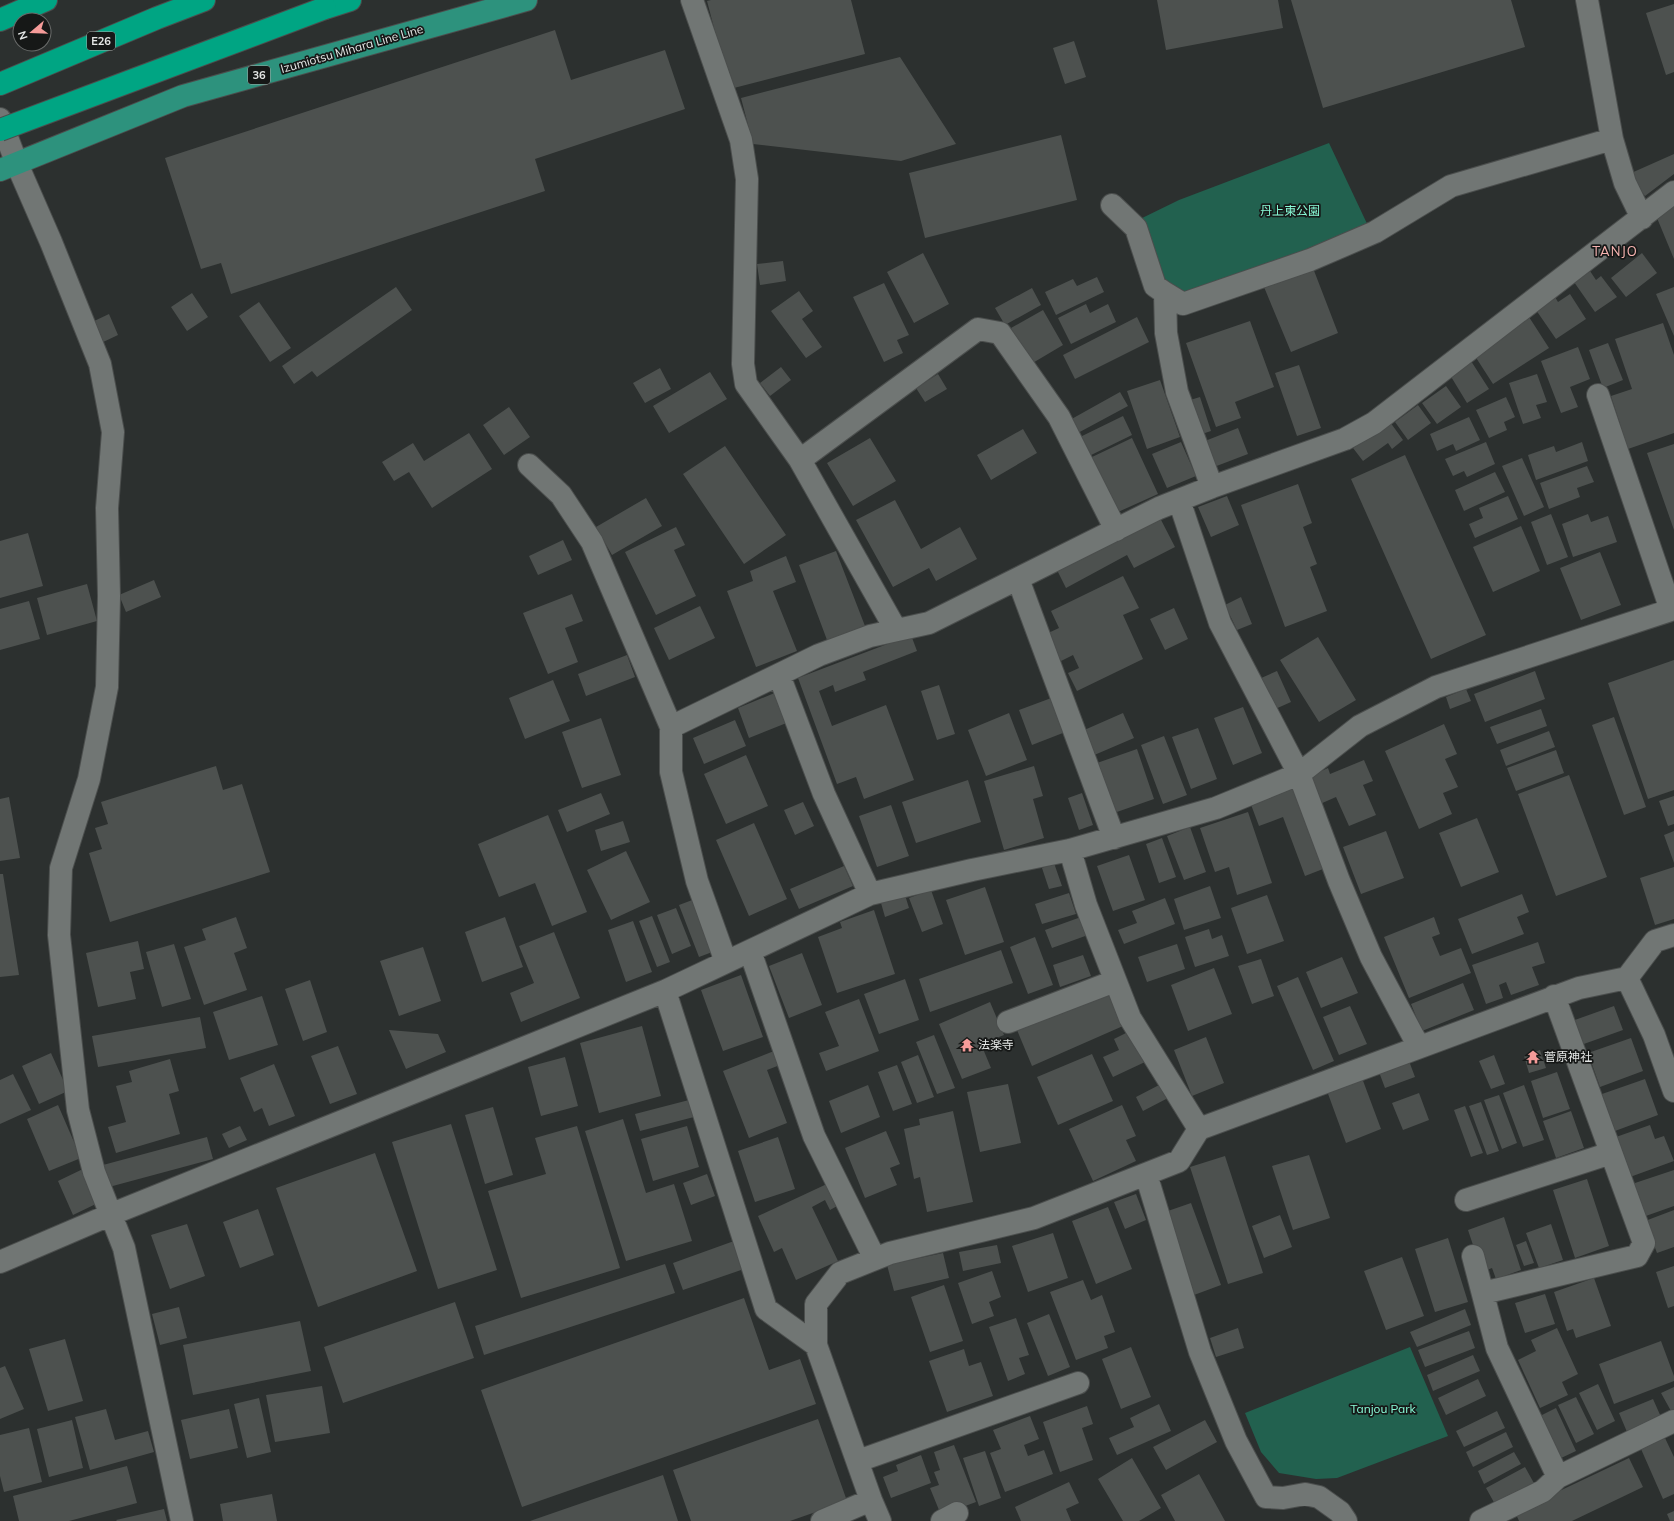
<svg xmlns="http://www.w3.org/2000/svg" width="1674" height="1521" font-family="Mulish,'Noto Sans JP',sans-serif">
<rect width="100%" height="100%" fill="#2c302f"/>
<path fill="#22614f" d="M1329 143 1370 230 1184 297 1165 293 1136 221 1179 200Z
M1410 1347 1448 1436 1337 1478 1316 1479 1279 1473 1261 1452 1245 1413Z"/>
<path fill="#4d514f" d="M711 0H851L865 54 730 89 707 1Z
M1157 0H1278L1283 28 1166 50Z
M1291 0H1511L1525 47 1323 108Z
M1674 4V72L1666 75 1646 13Z
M555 30 571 80 665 50 685 109 535 159 545 191 231 294 221 263 201 269 165 158Z
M1074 41 1086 77 1065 84 1053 48Z
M900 57 956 144 901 161 753 144 741 98Z
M1061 135 1077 200 925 238 909 173Z
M1674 154V174L1645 196 1629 174Z
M1674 205V259L1657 218Z
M923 253 949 304 914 323 887 272Z
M1642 253 1657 273 1626 297 1611 278Z
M783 261 786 281 760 285 757 264Z
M1313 268 1338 333 1291 352 1264 287Z
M1590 271 1596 280 1601 276 1617 297 1595 312 1574 282Z
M1097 277 1104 292 1056 315 1045 292 1073 279 1077 286Z
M884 283 909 335 897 340 903 353 884 362 853 297Z
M396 287 412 310 317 377 312 371 294 384 282 366Z
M1674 287V336L1656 294Z
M1032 288 1041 305 1005 325 995 308Z
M799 291 813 311 802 319 822 347 806 358 771 311Z
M192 293 208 317 187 331 171 307Z
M1570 294 1586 319 1556 339 1536 310 1555 297 1558 302Z
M259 302 291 348 270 362 239 316Z
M1086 304 1090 313 1108 304 1116 322 1071 344 1058 318Z
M1043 310 1063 345 1031 364 1011 328Z
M109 314 118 335 99 344 90 323Z
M1137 317 1149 342 1075 379 1063 355Z
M1529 317 1549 348 1493 384 1473 353Z
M1250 321 1274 387 1235 402 1241 418 1216 427 1186 343Z
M1663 323 1674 355V433L1628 449 1611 396 1632 389 1615 339Z
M1608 343 1623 380 1603 388 1589 350Z
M1578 347 1590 379 1570 387 1578 407 1561 413 1541 361Z
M1471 361 1489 389 1467 403 1450 375Z
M1299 365 1321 428 1297 436 1275 373Z
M781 367 791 380 770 396 760 383Z
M660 368 671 389 645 403 633 383Z
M710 372 727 399 669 433 653 406Z
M938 374 947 389 925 402 916 388Z
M1537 374 1547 402 1536 405 1541 418 1523 424 1509 383Z
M1160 380 1180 437 1147 449 1127 391Z
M1446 386 1461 407 1437 424 1422 403Z
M1120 392 1128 406 1076 434 1068 421Z
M1200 397 1211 431 1199 435 1187 401Z
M1506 397 1515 417 1504 422 1507 430 1489 438 1476 410Z
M1418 405 1431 423 1408 440 1395 422Z
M509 407 530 437 504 455 483 425Z
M1123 416 1132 435 1087 457 1078 438Z
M1469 417 1480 440 1456 451 1453 444 1437 451 1430 434Z
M1390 422 1403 440 1392 449 1388 443 1363 461 1353 448Z
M1238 428 1248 454 1214 467 1205 441Z
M1023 429 1037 453 991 480 977 455Z
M469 433 492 469 432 508 409 472 394 481 382 462 413 443 424 461Z
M870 438 896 481 853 506 827 463Z
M1132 438 1158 494 1118 512 1092 457Z
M1181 442 1196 476 1167 488 1152 454Z
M1486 442 1495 464 1467 477 1464 471 1453 476 1445 459Z
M1582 442 1588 461 1536 480 1528 455 1554 446 1556 452Z
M1674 444V530L1647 453Z
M725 446 786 535 744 564 683 474Z
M1405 455 1486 635 1431 659 1351 479Z
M1522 458 1544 507 1524 516 1502 466Z
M1587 466 1594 482 1577 488 1580 497 1549 509 1540 483Z
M1495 472 1505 492 1464 511 1455 490Z
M1298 484 1312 523 1303 527 1317 564 1310 567 1327 611 1285 627 1241 505Z
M1227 496 1239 525 1211 537 1198 507Z
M1508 496 1518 519 1475 538 1469 524 1483 518 1479 508Z
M646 498 662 526 612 555 596 527Z
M895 500 921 549 960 527 977 559 936 581 929 568 893 587 856 520Z
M1551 514 1568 557 1547 565 1531 522Z
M1588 514 1591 522 1608 516 1617 542 1573 557 1562 524Z
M1159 516 1175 547 1134 568 1127 555 1066 588 1057 570Z
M1521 526 1540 571 1493 592 1473 547Z
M676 527 685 545 674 550 696 596 656 615 625 552Z
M28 533 43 586 0 598V541Z
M563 540 572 560 538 575 529 556Z
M836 551 865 626 827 640 799 565Z
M1600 552 1621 605 1581 620 1560 568Z
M786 556 796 582 773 591 797 651 756 667 727 591 753 581 750 571Z
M1123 576 1139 608 1123 615 1143 659 1077 691 1068 673 1079 668 1073 655 1059 662 1046 634 1059 628 1051 611Z
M154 580 161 597 126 612 119 595Z
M87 584 97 621 47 635 37 598Z
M572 594 583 621 565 628 578 662 548 674 523 613Z
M1241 597 1252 624 1237 630 1225 605Z
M29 601 40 639 0 650V609Z
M700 606 715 638 669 660 654 628Z
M1174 608 1188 639 1165 650 1150 619Z
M911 635 917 651 863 672 866 680 835 692 833 685 819 691 832 726 886 705 914 780 864 799 856 777 837 784 798 678Z
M1318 637 1356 700 1319 722 1280 660Z
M627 655 635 677 586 696 578 674Z
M1674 660V790L1648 799 1608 683Z
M1277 671 1291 702 1273 710 1259 679Z
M1535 671 1545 699 1485 722 1474 694Z
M553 680 570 721 525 739 509 698Z
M939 685 955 734 937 740 921 691Z
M1466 689 1471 701 1450 709 1446 697Z
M777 692 789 722 749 738 738 708Z
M1054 697 1068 731 1032 745 1019 710Z
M1243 707 1262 753 1233 765 1214 718Z
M1541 709 1547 726 1497 744 1490 727Z
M1009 713 1027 760 986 776 968 730Z
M1123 713 1134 738 1092 756 1082 731Z
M1614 717 1646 807 1624 815 1592 725Z
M601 718 621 775 582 788 562 732Z
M735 720 746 746 704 764 693 738Z
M1444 724 1457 754 1445 759 1458 787 1443 793 1452 814 1419 829 1385 751Z
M1198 728 1217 779 1191 789 1172 737Z
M1549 731 1555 747 1506 766 1500 750Z
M1164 736 1187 795 1163 804 1141 745Z
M1137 749 1154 799 1114 813 1097 763Z
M1556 750 1564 773 1516 791 1507 768Z
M746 755 768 806 726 824 704 774Z
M1364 760 1373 781 1363 785 1376 815 1349 826 1336 797 1320 804 1308 777 1328 768 1330 774Z
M216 766 223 790 242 784 270 872 110 922 89 853 102 849 95 828 108 824 101 802Z
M1034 766 1043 796 1033 799 1044 838 1004 850 984 781Z
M1569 775 1607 877 1556 896 1518 794Z
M968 780 981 822 916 843 902 802Z
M1292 786 1323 869 1305 876 1283 817 1259 826 1250 802Z
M601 793 610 814 567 832 558 810Z
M1082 793 1093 825 1079 830 1068 798Z
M1674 796V824L1668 826 1659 801Z
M9 797 20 858 0 861V799Z
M803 802 814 826 795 835 784 810Z
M891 805 909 856 877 867 859 816Z
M1248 812 1272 883 1237 895 1229 867 1215 872 1200 828Z
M548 815 587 912 552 926 535 883 499 897 478 844Z
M1477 818 1499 872 1461 887 1439 833Z
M623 821 630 842 601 851 595 830Z
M754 823 787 899 749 916 716 840Z
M1190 827 1206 872 1184 880 1167 836Z
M1386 831 1404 878 1361 894 1343 847Z
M1674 831V863L1664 835Z
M1162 838 1176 877 1159 883 1146 844Z
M626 851 650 902 611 920 587 870Z
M1129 855 1145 900 1113 911 1097 866Z
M1054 863 1062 886 1049 889 1042 868Z
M844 866 853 886 799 909 790 889Z
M1674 867V919L1655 925 1640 878Z
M0 874H3L19 975 0 977Z
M1210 886 1221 918 1184 930 1174 899Z
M985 887 1004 942 965 955 946 900Z
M931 890 943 924 922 932 909 898Z
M1069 893 1076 914 1042 924 1035 904Z
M1522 894 1529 912 1517 917 1524 934 1472 954 1458 919Z
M905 895 909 908 885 917 881 903Z
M1267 895 1284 941 1247 954 1231 908Z
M1165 898 1175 924 1124 944 1118 930 1137 923 1132 911Z
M695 899 715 951 699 957 679 905Z
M676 908 691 946 672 954 657 915Z
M874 910 895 974 837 993 818 937 842 928 840 922Z
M652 916 670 962 657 967 639 921Z
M236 917 247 948 234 953 247 990 204 1005 184 947 206 940 202 929Z
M505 917 523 967 482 982 465 932Z
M1081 917 1088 935 1052 948 1045 930Z
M1434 917 1440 934 1432 937 1440 956 1461 948 1471 973 1409 998 1384 937Z
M633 921 652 972 626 982 608 930Z
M1209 929 1212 939 1222 935 1229 956 1195 967 1185 937Z
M554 932 580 998 521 1022 510 993 534 983 519 946Z
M1035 937 1053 985 1028 994 1010 947Z
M138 941 144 969 130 972 136 999 98 1007 86 953Z
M1538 942 1545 963 1532 967 1539 985 1511 995 1506 982 1499 985 1503 998 1486 1004 1472 965Z
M174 944 191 999 162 1007 146 952Z
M1177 944 1185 969 1147 982 1138 957Z
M423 947 441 1001 399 1016 380 961Z
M1001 950 1013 983 930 1012 919 979Z
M802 953 822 1005 789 1018 769 966Z
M1083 955 1091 976 1060 987 1053 965Z
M1342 957 1358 993 1321 1008 1306 972Z
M1261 959 1274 996 1252 1004 1238 966Z
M1214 968 1232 1014 1188 1031 1171 985Z
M741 975 763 1037 723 1051 701 990Z
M1298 977 1334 1061 1313 1070 1277 986Z
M905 979 919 1020 879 1034 864 994Z
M310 980 327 1032 303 1041 285 989Z
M1463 983 1474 1010 1422 1031 1411 1004Z
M1107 990 1123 1026 1032 1066 1017 1030Z
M262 996 278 1045 229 1060 213 1012Z
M859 999 879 1051 826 1071 819 1053 839 1046 825 1012Z
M990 1002 1004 1035 981 1044 991 1068 962 1079 939 1024Z
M1350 1006 1367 1044 1339 1055 1323 1017Z
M1614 1006 1623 1030 1581 1045 1572 1021Z
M200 1017 206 1048 98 1067 92 1036Z
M642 1026 661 1096 599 1113 580 1043Z
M389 1030 438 1034 446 1052 406 1069Z
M1130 1031 1145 1062 1113 1077 1103 1057 1119 1050 1114 1039Z
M934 1035 955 1088 937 1094 916 1042Z
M1206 1037 1224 1083 1192 1096 1174 1050Z
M1631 1038 1643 1071 1600 1087 1588 1053Z
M338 1046 357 1094 330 1104 311 1056Z
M1540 1050 1546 1068 1529 1073 1524 1056Z
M774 1051 780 1065 767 1070 787 1123 749 1138 723 1071Z
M51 1053 68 1091 39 1104 22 1066Z
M1092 1054 1113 1101 1058 1125 1037 1077Z
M918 1055 934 1097 917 1103 901 1062Z
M1494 1055 1505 1084 1491 1089 1479 1061Z
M565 1057 578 1106 541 1116 528 1067Z
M170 1059 179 1091 169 1094 180 1134 116 1153 108 1127 126 1122 116 1086 132 1082 129 1071Z
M1409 1061 1415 1077 1385 1088 1379 1072Z
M274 1064 295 1116 269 1126 262 1108 254 1112 240 1078Z
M897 1065 912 1104 893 1111 878 1072Z
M1557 1072 1570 1109 1543 1118 1531 1081Z
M13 1074 31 1110 0 1124V1080Z
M1362 1078 1381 1129 1346 1143 1327 1091Z
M1645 1079 1658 1115 1615 1131 1602 1094Z
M1008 1084 1021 1143 980 1152 967 1092Z
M1161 1084 1168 1098 1143 1111 1136 1097Z
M868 1085 880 1117 841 1133 829 1101Z
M1524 1085 1544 1140 1523 1147 1503 1093Z
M1419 1093 1429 1120 1403 1130 1392 1103Z
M1499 1095 1517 1143 1502 1149 1484 1100Z
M689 1100 694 1117 640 1131 635 1114Z
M1481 1102 1499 1151 1487 1155 1469 1106Z
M58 1105 81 1158 49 1171 27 1119Z
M1122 1105 1136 1136 1126 1140 1136 1161 1093 1181 1069 1129Z
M1465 1106 1483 1153 1471 1157 1454 1110Z
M493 1107 513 1175 485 1184 465 1115Z
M953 1111 973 1202 927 1212 920 1177 914 1179 904 1129 920 1125 919 1119Z
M1571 1111 1584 1148 1556 1158 1543 1121Z
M623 1119 646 1193 674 1184 692 1241 626 1261 585 1131Z
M451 1124 497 1270 438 1289 392 1142Z
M1650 1125 1655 1139 1664 1136 1674 1161 1630 1177 1616 1137Z
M240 1126 247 1140 229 1148 222 1134Z
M577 1126 620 1268 521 1298 488 1191 546 1174 535 1138Z
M687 1126 699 1167 653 1181 641 1139Z
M886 1131 900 1164 890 1168 897 1185 865 1198 845 1148Z
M207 1137 213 1159 109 1187 103 1165Z
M778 1137 795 1189 755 1202 738 1151Z
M375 1153 417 1271 318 1307 276 1188Z
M1309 1155 1330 1218 1293 1230 1272 1166Z
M1225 1156 1263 1273 1228 1284 1190 1167Z
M85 1168 100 1202 73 1215 58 1181Z
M1674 1170V1206L1643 1217 1632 1184Z
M707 1174 715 1196 691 1205 683 1183Z
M1587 1179 1609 1246 1575 1258 1553 1190Z
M829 1183 839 1205 830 1210 825 1200 812 1207 838 1261 796 1280 782 1248 774 1252 758 1216Z
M1136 1194 1146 1220 1125 1229 1114 1202Z
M1191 1203 1221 1285 1194 1295 1165 1212Z
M1108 1207 1132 1269 1096 1284 1072 1221Z
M258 1209 274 1255 240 1268 223 1222Z
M1674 1210V1247L1657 1253 1645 1221Z
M1280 1215 1292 1247 1264 1258 1252 1226Z
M1504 1217 1521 1270 1496 1279 1492 1268 1482 1272 1468 1230Z
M187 1224 205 1276 170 1289 151 1235Z
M1551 1224 1563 1260 1539 1268 1526 1233Z
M1053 1233 1068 1278 1028 1292 1012 1246Z
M1448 1238 1468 1302 1435 1312 1415 1249Z
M734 1241 744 1269 683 1290 673 1263Z
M1526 1241 1534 1263 1524 1266 1516 1245Z
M997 1245 1001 1263 963 1271 959 1252Z
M943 1253 949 1278 894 1291 887 1265Z
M1402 1257 1424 1316 1386 1330 1364 1271Z
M665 1264 675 1293 484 1355 475 1326Z
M1674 1266V1306L1668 1308 1656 1272Z
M992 1271 1001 1297 989 1302 994 1316 972 1324 958 1283Z
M1594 1278 1611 1326 1576 1338 1573 1329 1567 1331 1554 1292Z
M1083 1280 1091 1300 1102 1295 1115 1332 1104 1336 1108 1348 1076 1360 1050 1292Z
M944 1285 963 1341 930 1352 911 1297Z
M1545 1294 1555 1324 1525 1333 1515 1303Z
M744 1298 769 1370 800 1359 816 1404 522 1507 481 1390Z
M455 1302 474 1358 343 1403 324 1347Z
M179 1307 187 1338 160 1345 152 1314Z
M1465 1309 1471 1325 1417 1347 1410 1332Z
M1049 1314 1070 1367 1048 1376 1027 1323Z
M1016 1318 1029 1355 1019 1358 1025 1374 1008 1381 989 1327Z
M300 1321 311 1371 193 1395 183 1345Z
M1238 1328 1244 1348 1216 1357 1210 1338Z
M1557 1328 1578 1374 1562 1382 1568 1395 1540 1408 1518 1360 1536 1351 1531 1340Z
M1469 1331 1475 1348 1425 1367 1418 1350Z
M65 1339 83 1401 48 1411 29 1349Z
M1661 1341 1674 1376V1381L1614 1404 1599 1364Z
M1131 1347 1151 1397 1121 1409 1102 1359Z
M964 1349 969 1366 981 1362 993 1396 947 1412 929 1361Z
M1473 1355 1480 1371 1433 1391 1427 1375Z
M5 1366 24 1409 0 1419V1368Z
M1478 1379 1486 1396 1446 1415 1438 1398Z
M1598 1384 1615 1421 1597 1430 1579 1393Z
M322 1386 330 1433 275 1442 266 1395Z
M1674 1387V1410L1671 1411 1661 1393Z
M1576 1397 1594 1434 1576 1443 1558 1405Z
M259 1398 271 1452 247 1458 234 1404Z
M1653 1399 1661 1417 1627 1432 1619 1413Z
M1159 1404 1171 1431 1117 1455 1109 1438 1134 1427 1130 1418Z
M1087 1406 1093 1424 1082 1428 1093 1460 1060 1472 1043 1422Z
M1556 1408 1576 1451 1559 1459 1540 1416Z
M106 1409 115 1440 148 1431 154 1452 90 1470 75 1417Z
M229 1409 238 1448 190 1459 181 1420Z
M1497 1411 1505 1428 1464 1447 1456 1431Z
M1030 1416 1039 1439 1024 1445 1028 1456 1044 1450 1053 1474 1005 1492 990 1453 1001 1449 993 1430Z
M818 1419 847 1501 790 1521H691L673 1470Z
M72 1420 83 1468 49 1477 37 1429Z
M1205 1420 1217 1442 1166 1470 1153 1447Z
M29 1428 42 1482 4 1492 0 1476V1435Z
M1506 1432 1513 1447 1473 1467 1466 1452Z
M1665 1438 1674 1457V1494L1663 1499 1641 1449Z
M954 1445 976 1502 941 1515 930 1488 939 1485 934 1472 940 1470 934 1452Z
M985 1451 1001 1498 979 1506 963 1458Z
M1514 1452 1521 1464 1484 1484 1478 1471Z
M921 1455 931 1483 891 1498 883 1477 898 1471 896 1465Z
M1132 1458 1161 1508 1139 1521H1123L1098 1479Z
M1629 1458 1643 1487 1572 1521H1519L1515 1512Z
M127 1466 137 1503 69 1521H19L13 1496Z
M1525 1467 1535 1485 1496 1506 1486 1488Z
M1199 1474 1225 1521H1175L1161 1495Z
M663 1475 678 1521H530Z
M1069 1482 1079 1503 1066 1509 1071 1521H1021L1015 1507Z
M272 1494 277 1521H223L220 1504Z
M164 1509 167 1521H117L116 1520Z
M1674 1511V1521H1670L1667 1514Z"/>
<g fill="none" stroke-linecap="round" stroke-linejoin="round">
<g stroke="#4b4e4d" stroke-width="24">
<path id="minor" d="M692 0 741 140 747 179 743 364 746 384 800 460 896 630
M1587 0 1612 139 1625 183 1642 218
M0 119 17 164 51 242 100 364 113 432 107 508 109 596 107 687 89 779 61 868 59 935 78 1110 94 1172 124 1248 182 1521
M1112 205 1136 228 1155 286 1165 293 1183 304 1310 260 1375 232 1451 186 1612 139
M1165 293 1166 333 1177 392 1212 487
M1598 395 1671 610
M800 460 978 329 1000 333 1059 417 1116 530
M529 465 561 495 592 542 671 727V772L697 881 726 962
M1179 500 1220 623 1299 774 1339 881 1371 957 1419 1047
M1018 579 1114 838
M779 675 824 794 870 894
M671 727 819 655 870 636 929 623 1159 508 1212 487 1345 439 1374 423 1674 192
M1070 850 1086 905 1130 1018 1199 1129
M750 951 814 1136 875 1259
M1627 978 1655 941 1674 935
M665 991 766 1309 816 1345
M1008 1022 1115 981
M1146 1174 1200 1352 1236 1441 1266 1497 1283 1498 1305 1494 1319 1497 1340 1512 1346 1521
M1466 1200 1611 1153
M1473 1256 1497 1348 1558 1477
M0 1262 112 1214 665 991 870 894 972 870 1070 850 1216 808 1299 774 1360 726 1436 687 1674 609
M1483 1293 1637 1256 1644 1243 1554 996
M858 1461 1078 1383
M822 1521 871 1500
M880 1521 871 1500 816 1345V1304L840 1273 890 1253 1034 1218 1179 1161 1199 1129 1579 988 1627 978 1654 1035 1674 1091
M942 1521 957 1513
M1481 1521 1543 1491 1558 1477 1674 1421"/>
</g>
<g stroke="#4b4e4d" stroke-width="24">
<path id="major" d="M0 170 183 96 526 0"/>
</g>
<g stroke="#4b4e4d" stroke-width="24">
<path id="highway" d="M325 8 350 0
M0 20 46 0
M0 84 157 18 204 0"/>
</g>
<use href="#minor" stroke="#717674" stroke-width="22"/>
<use href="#major" stroke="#2d927d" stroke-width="22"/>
<use href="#highway" stroke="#00a583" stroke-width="22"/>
<g stroke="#4b4e4d" stroke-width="24" stroke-linecap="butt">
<path id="highway-bridge" d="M0 130 325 8"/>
</g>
<use href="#highway-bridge" stroke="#00a583" stroke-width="22"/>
</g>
<defs>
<g id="temple-bare" transform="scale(1.08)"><path d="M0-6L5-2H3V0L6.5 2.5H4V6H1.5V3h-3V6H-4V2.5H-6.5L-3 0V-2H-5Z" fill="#f59b99" stroke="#161817" stroke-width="2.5" paint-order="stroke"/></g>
</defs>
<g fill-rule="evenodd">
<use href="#temple-bare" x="967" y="1045"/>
<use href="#temple-bare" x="1533" y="1057"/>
</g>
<g text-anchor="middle" stroke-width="3.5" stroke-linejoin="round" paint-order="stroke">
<g fill="#161817" stroke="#a7a9a8" stroke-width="1">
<rect x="87" y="32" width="28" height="18" rx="3"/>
<rect x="248" y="66" width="22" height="18" rx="3"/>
</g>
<g font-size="11" font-weight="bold" fill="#e5e7e6">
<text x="101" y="45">E26</text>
<text x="259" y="79">36</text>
</g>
<g font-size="12" fill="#e5e7e6" stroke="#161817">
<text transform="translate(352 49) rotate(-16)" y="4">Izumiotsu Mihara Line Line</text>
</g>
<g font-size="12" fill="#89fcd8" stroke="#161817">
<text x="1290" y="215">丹上東公園</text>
<text x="1383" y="1413">Tanjou Park</text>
</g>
<g font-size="12" fill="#e5e7e6" stroke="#161817" text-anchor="start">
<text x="978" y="1049">法楽寺</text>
<text x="1544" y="1061">菅原神社</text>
</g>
<g font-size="13" letter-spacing="1" fill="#f8b4b1" stroke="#161817">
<text x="1615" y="256">TANJO</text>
</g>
</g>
<g transform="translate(32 32) rotate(251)"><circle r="19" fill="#161817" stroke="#696b6a"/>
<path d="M0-3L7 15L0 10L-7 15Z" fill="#f59b99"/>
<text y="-6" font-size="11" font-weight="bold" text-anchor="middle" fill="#e5e7e6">N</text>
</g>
</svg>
